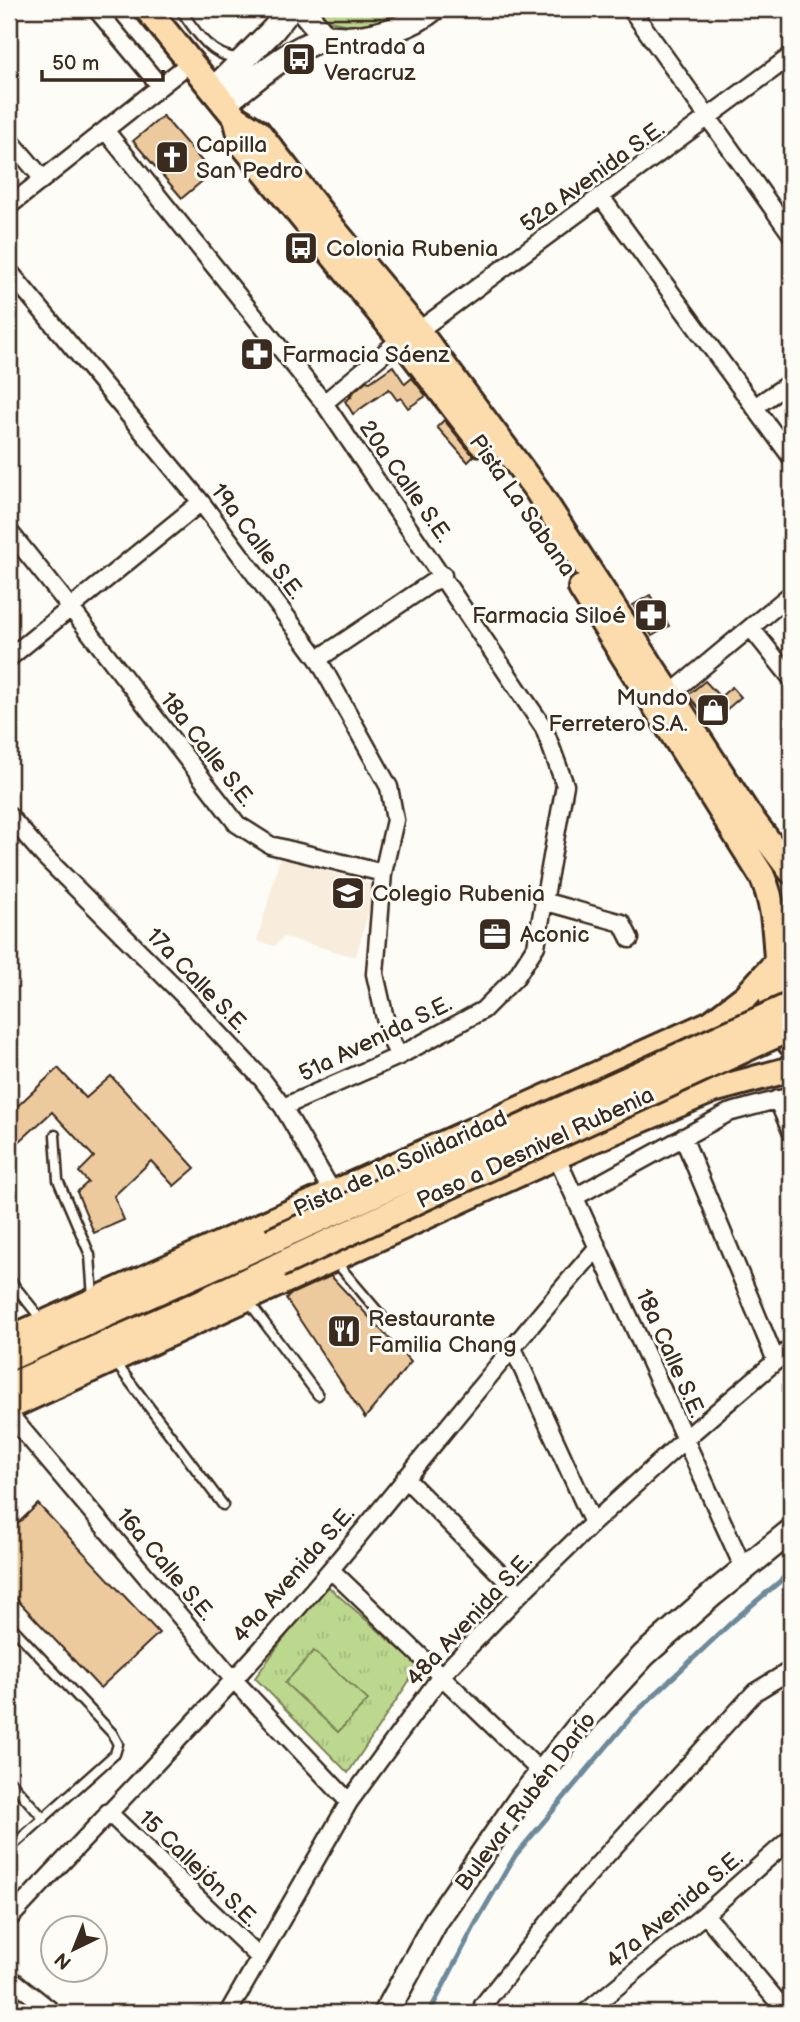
<svg xmlns="http://www.w3.org/2000/svg" width="800" height="2022" font-family="'Balsamiq Sans',sans-serif">
<defs>
<pattern id="grass-tufts" width="24" height="20" patternUnits="userSpaceOnUse" patternTransform="scale(1.75)"><rect width="24" height="20" fill="#bcd88f"/><path d="M3 7l-1-3M5 7V3M7 7l1-3M15 17l-1-3M17 17v-4M19 17l1-3" fill="none" stroke="#a2ba7b"/></pattern>
</defs>
<rect width="100%" height="100%" fill="#fdfcf7"/>
<filter id="ink" filterUnits="userSpaceOnUse"><feTurbulence type="fractalNoise" baseFrequency=".0143" numOctaves="2"/><feDisplacementMap in="SourceGraphic" scale="14" xChannelSelector="R" yChannelSelector="G"/><feConvolveMatrix kernelMatrix="1 2 1 2 8 2 1 2 1" color-interpolation-filters="sRGB"/></filter>
<g filter="url(#ink)">
<path fill="#f8eddc" d="M280 858 376 885 356 957 284 937 274 946 257 941Z"/>
<path fill="url(#grass-tufts)" stroke="#7c8156" stroke-width="2" d="M315 9H410C382 24 352 30 321 18Z
M324 1583 419 1666 348 1773 255 1678Z"/>
<path fill="#bcd88f" stroke="#7c8156" stroke-width="2" d="M314 1651 368 1700 338 1732 285 1683Z"/>
<g fill="none" stroke-linecap="round" stroke-linejoin="round">
<path stroke="#6d8a9b" stroke-width="5" d="M429 2013 477 1921 515 1856 633 1715 733 1621 791 1572"/>
</g>
<path fill="#edca9e" stroke="#3b2a1e" stroke-width="2" d="M163 116 212 173 182 198 133 141Z
M393 366 405 384 412 378 426 396 408 408 401 398 397 400 389 389 353 414 345 401 351 397 349 396 366 381 370 382Z
M444 420 474 456 468 462 437 427Z
M650 595 669 626 652 636 633 605Z
M705 681 720 697 732 687 741 697 711 723 688 695Z
M58 1068 86 1098 111 1076 195 1168 174 1186 151 1161 114 1196 124 1220 94 1233 77 1192 88 1182 79 1172 94 1157 52 1112 9 1151V1114Z
M331 1276 411 1362 365 1418 286 1299 291 1294Z
M38 1504 159 1633 100 1688 9 1591V1532Z"/>
<g fill="none" stroke-linecap="round" stroke-linejoin="round">
<g stroke="#3b2a1e" stroke-width="13">
<path id="lane" d="M180 9C194 29 210 57 238 58
M55 1135 58 1180 90 1255 93 1298
M335 1261 386 1321
M9 1279 42 1320
M249 1302 318 1395
M115 1362 223 1505
M9 1624 112 1733 118 1744 115 1754 9 1849
M9 1780 44 1819"/>
</g>
<g stroke="#3b2a1e" stroke-width="21">
<path id="street" d="M96 9 160 86
M631 9 791 234
M105 130 324 403 544 728 565 785 536 946 516 977 483 1010 399 1056 283 1107
M9 139 43 179
M601 197 791 457
M9 206 191 62
M9 271 201 502 318 659 389 787 395 820 383 873 375 974 389 1036 399 1056
M418 331 791 56
M324 403 401 339
M756 406 791 382
M9 531 70 607 237 824 270 845 383 873
M751 628 791 678
M9 658 201 502
M318 659 443 575
M669 695 791 594
M9 816 43 855 181 993 262 1079 283 1107 333 1193
M543 901 622 923 630 939
M777 1099 791 1131
M683 1137 776 1361
M556 1156 744 1569
M575 1197 728 1113 791 1096
M512 1346 593 1523
M9 1414 233 1679 349 1802
M405 1478 520 1594
M331 1570 541 1772
M108 1812 259 1957
M705 1914 787 2013
M9 1919C117 1803 229 1690 331 1569 421 1462 506 1352 598 1247
M9 1977 54 2013
M228 2013 349 1802 441 1676 520 1594 593 1523 685 1439 791 1348
M490 2013 483 2005 572 1893 755 1692 791 1670
M585 2013 705 1914 791 1838"/>
</g>
<g stroke="#3b2a1e" stroke-width="28">
<path id="secondary" d="M302 9 325 37
M213 90 273 30 290 9
M224 104C255 80 284 52 322 39 331 35 343 39 353 38 379 36 413 26 433 9
M386 2013 436 1921 519 1801 584 1720 644 1655 713 1594 791 1531"/>
</g>
<g stroke="#3b2a1e" stroke-width="30">
<path id="primary" d="M147 9 236 118 258 132 335 231 418 331 536 489 747 813 791 871
M236 118 243 145 401 339 481 443
M581 588 762 876C774 903 775 929 777 959
M776 962C767 992 772 1020 791 1044
M9 1339 711 1023 746 996 775 964
M9 1358 271 1241
M9 1386 195 1305 279 1265
M9 1407 586 1143 713 1090 791 1069"/>
</g>
<use href="#lane" stroke="#fdfcf7" stroke-width="8"/>
<use href="#street" stroke="#fdfcf7" stroke-width="16"/>
<use href="#secondary" stroke="#fdfcf7" stroke-width="23"/>
<use href="#primary" stroke="#fcdcac" stroke-width="24"/>
<g stroke="#3b2a1e" stroke-width="30" stroke-linecap="butt">
<path id="primary-bridge" d="M271 1241 791 1005
M279 1265 791 1028"/>
</g>
<use href="#primary-bridge" stroke="#fcdcac" stroke-width="24"/>
</g>
</g>
<defs>
<g id="bus-square" transform="scale(1.75)"><rect x="-9" y="-9" width="18" height="18" rx="4" fill="#3b2a1e" stroke="#fdfcf7"/><path d="M-5-6H5V4H4V6H2V4H-2V6H-4V4H-5ZM-3.5-4V0h7V-4ZM-3.5 1.2v1.5H-2V1.2ZM2 1.2v1.5H3.5V1.2Z" fill="#fff"/></g>
<g id="church-square" transform="scale(1.75)"><rect x="-9" y="-9" width="18" height="18" rx="4" fill="#3b2a1e" stroke="#fdfcf7"/><path d="M-1.2-6h2.4v3.5h3.3v2.4h-3.3V6h-2.4V-.1h-3.3v-2.4h3.3Z" fill="#fff"/></g>
<g id="pharmacy-square" transform="scale(1.75)"><rect x="-9" y="-9" width="18" height="18" rx="4" fill="#3b2a1e" stroke="#fdfcf7"/><path d="M-2-6h4v4h4v4h-4v4h-4v-4h-4v-4h4Z" fill="#fff"/></g>
<g id="shop-square" transform="scale(1.75)"><rect x="-9" y="-9" width="18" height="18" rx="4" fill="#3b2a1e" stroke="#fdfcf7"/><path d="M-5-2.5h2.3a2.7 3.5 0 0 1 5.4 0H5L5.5 6h-11ZM-1.5-2.5h3a1.5 2.3 0 0 0-3 0Z" fill="#fff"/></g>
<g id="university-square" transform="scale(1.75)"><rect x="-9" y="-9" width="18" height="18" rx="4" fill="#3b2a1e" stroke="#fdfcf7"/><path d="M0-5L7-2L0 1L-7-2ZM-4 1L0 2.5L4 1V4Q0 6-4 4Z" fill="#fff"/></g>
<g id="office-square" transform="scale(1.75)"><rect x="-9" y="-9" width="18" height="18" rx="4" fill="#3b2a1e" stroke="#fdfcf7"/><path d="M-6-3h4V-5.5h4V-3h4V5H-6ZM-1-4.5V-3h2v-1.5ZM-6 0V1H6V0Z" fill="#fff"/></g>
<g id="restaurant-square" transform="scale(1.75)"><rect x="-9" y="-9" width="18" height="18" rx="4" fill="#3b2a1e" stroke="#fdfcf7"/><path d="M-5-6h1v4h1v-4h1v4h1v-4h1v5L-1.5 .5V6h-2V.5L-5-1ZM5-6V6H3V1.5H1.5Q1.5-4 5-6Z" fill="#fff"/></g>
</defs>
<g fill-rule="evenodd">
<use href="#bus-square" x="299" y="59"/>
<use href="#church-square" x="172" y="157"/>
<use href="#bus-square" x="301" y="248"/>
<use href="#pharmacy-square" x="257" y="354"/>
<use href="#pharmacy-square" x="651" y="615"/>
<use href="#shop-square" x="713" y="710"/>
<use href="#university-square" x="348" y="893"/>
<use href="#office-square" x="495" y="934"/>
<use href="#restaurant-square" x="344" y="1331"/>
</g>
<g text-anchor="middle" stroke-width="6" stroke-linejoin="round" paint-order="stroke">
<g font-size="23" fill="#3b2a1e" stroke="#fdfcf7" text-anchor="start">
<text x="324" y="54">Entrada a<tspan x="324" dy="26">Veracruz</tspan></text>
<text x="196" y="152">Capilla<tspan x="196" dy="26">San Pedro</tspan></text>
<text x="326" y="256">Colonia Rubenia</text>
<text x="282" y="362">Farmacia Sáenz</text>
<text x="626" y="623" text-anchor="end">Farmacia Siloé</text>
<text x="688" y="705" text-anchor="end">Mundo<tspan x="688" dy="26">Ferretero S.A.</tspan></text>
<text x="372" y="901">Colegio Rubenia</text>
<text x="520" y="942">Aconic</text>
<text x="368" y="1326">Restaurante<tspan x="368" dy="26">Familia Chang</tspan></text>
</g>
<g font-size="23" fill="#3b2a1e" stroke="#fdfcf7">
<text transform="translate(592 176) rotate(-36)" y="8">52a Avenida S.E.</text>
<text transform="translate(406 481) rotate(55)" y="8">20a Calle S.E.</text>
<text transform="translate(523 505) rotate(55)" y="8">Pista La Sabana</text>
<text transform="translate(258 541) rotate(53)" y="8">19a Calle S.E.</text>
<text transform="translate(208 749) rotate(52)" y="8">18a Calle S.E.</text>
<text transform="translate(198 980) rotate(46)" y="8">17a Calle S.E.</text>
<text transform="translate(375 1038) rotate(-26)" y="8">51a Avenida S.E.</text>
<text transform="translate(535 1147) rotate(-25)" y="8">Paso a Desnivel Rubenia</text>
<text transform="translate(400 1163) rotate(-24)" y="8">Pista de la Solidaridad</text>
<text transform="translate(671 1353) rotate(66)" y="8">18a Calle S.E.</text>
<text transform="translate(166 1564) rotate(50)" y="8">16a Calle S.E.</text>
<text transform="translate(293 1574) rotate(-49)" y="8">49a Avenida S.E.</text>
<text transform="translate(469 1619) rotate(-47)" y="8">48a Avenida S.E.</text>
<text transform="translate(525 1801) rotate(-53)" y="8">Bulevar Rubén Darío</text>
<text transform="translate(199 1868) rotate(44)" y="8">15 Callejón S.E.</text>
<text transform="translate(674 1909) rotate(-40)" y="8">47a Avenida S.E.</text>
</g>
</g>
<rect width="800" height="2022" fill="none" stroke="#fdfcf7" stroke-width="35"/>
<rect x="18" y="18" width="765" height="1987" fill="none" stroke="#3b2a1e" stroke-width="2.5" filter="url(#ink)"/>
<g transform="translate(74 1949) rotate(223)"><circle r="33" fill="#fdfcf7" stroke="#afa8a0" stroke-width="2"/>
<path d="M0-5L12 26L0 18L-12 26Z" fill="#3b2a1e"/>
<text y="-10" font-size="19" font-weight="bold" text-anchor="middle" fill="#3b2a1e">N</text>
</g>
<path d="M42 70v10h121v-10" fill="none" stroke="#3b2a1e" stroke-width="3.5"/>
<text x="52" y="70" font-size="21" fill="#3b2a1e" stroke="#fdfcf7" stroke-width="5" paint-order="stroke">50 m</text>
</svg>
